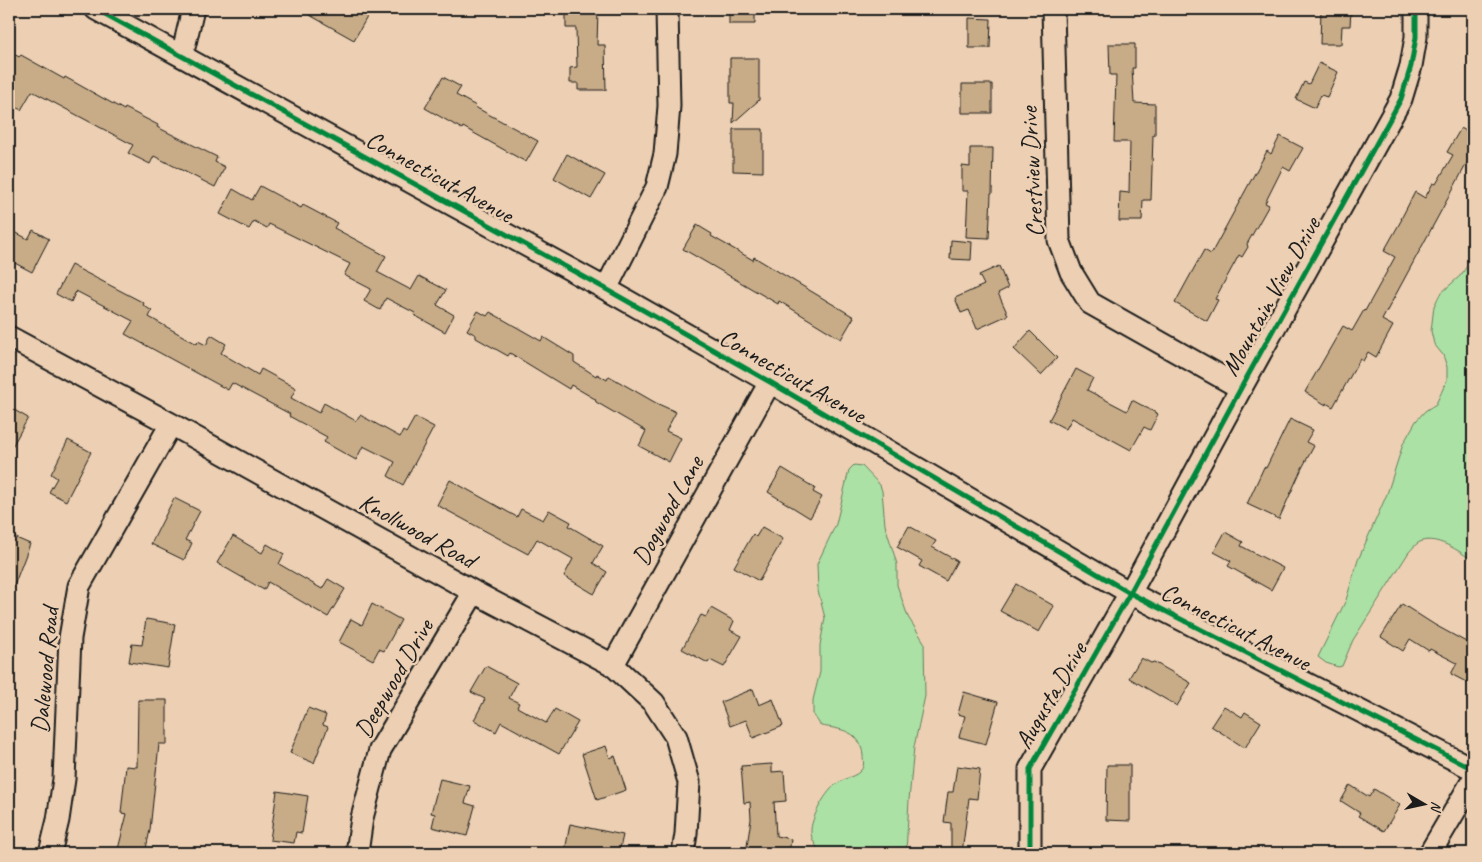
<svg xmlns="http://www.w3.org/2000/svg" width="1482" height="862" font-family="Caveat,sans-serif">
<rect width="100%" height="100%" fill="#edd0b3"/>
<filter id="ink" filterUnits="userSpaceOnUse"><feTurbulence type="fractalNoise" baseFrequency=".02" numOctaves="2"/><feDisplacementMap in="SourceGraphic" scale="10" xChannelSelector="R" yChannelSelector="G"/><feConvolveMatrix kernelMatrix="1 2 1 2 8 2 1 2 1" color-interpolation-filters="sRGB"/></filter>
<g filter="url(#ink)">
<path fill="#abe1a4" stroke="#647e60" d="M1473 257V561C1461 552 1434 533 1418 543 1415 545 1412 549 1409 552L1353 640 1342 666 1338 667 1326 663 1318 657 1346 600 1358 560 1387 494 1403 444 1416 421 1425 411 1436 404 1447 380V367L1443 355 1434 344 1431 331 1434 306 1440 294 1461 275Z
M854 465 862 466 880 485 882 491 885 525 897 564V585L908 617 924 642 925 696 914 747 909 800 906 853H820C817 847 811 839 811 832 810 819 827 789 838 783 845 778 857 776 861 770 865 766 863 760 863 756 861 730 840 729 821 726L813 714V700L820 672V645L825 618 818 591 817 564 836 524 849 470Z"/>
<path fill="#c8ac87" stroke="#1c1c1c" d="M299 9H353L367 17 354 40Z
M566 9H598L597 45H605L606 90H578V83H570V68L577 67 576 28H566Z
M729 9H755V24H729Z
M1321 9H1351L1350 26H1342L1341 44H1320Z
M969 18 991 19 990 48H969Z
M1109 44H1135V68H1132L1134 103 1155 104V135H1153L1151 200H1143L1142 221H1119L1120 192 1129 193 1130 142H1114L1116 75H1110Z
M9 51 19 57 21 55 64 79 65 77 124 110 125 108 158 125 157 127 217 157 215 162 225 167 215 187 154 156 150 164 128 153 133 145 32 91 21 110 9 103Z
M730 58H759V100L733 123 734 103H730Z
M1319 63 1338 72 1327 97 1321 95 1315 108 1296 99 1304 82 1309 84Z
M443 77 461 87 456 95 476 106 475 107 538 141 526 162 463 127 462 129 425 108Z
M962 84H992V113H962Z
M1461 128 1473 135V152L1382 320 1393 326 1376 357 1368 352 1363 361 1360 359 1333 407 1326 403V405L1305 392 1343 326 1352 331 1364 310 1365 311 1395 257 1384 251 1402 219H1401L1415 192 1425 198 1433 183 1436 184 1453 155 1447 152Z
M733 129H763V172L733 171Z
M1280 136 1303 148 1290 171 1283 167 1265 203 1269 205 1247 244 1248 247 1242 257 1239 255 1215 299 1218 300 1207 321 1175 303 1204 250 1211 254 1267 151 1271 154Z
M970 148H993L992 194H991L989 238 966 237 968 191H962V166L970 167Z
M567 154 605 175 591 199 554 178Z
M260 186 301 208 303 205 337 223 334 228 386 256 377 272 411 290 419 276 446 290 437 305 454 315 445 332 414 315 415 313 386 298 380 310 364 301 371 289 344 275 350 264 269 224 267 228 254 221 249 229 220 214 233 189 252 200Z
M697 225 712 234 711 236 753 260 754 257 854 317 841 339 779 301 778 304 683 249Z
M9 229 28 239 33 230 49 239 32 272 9 260Z
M951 240 972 242 971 260 950 259Z
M71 265 144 303 143 305 152 311 149 317 197 344 198 341 206 345 211 335 226 344 221 353 258 375 261 369 296 388 291 398 319 413 324 403 356 421 360 415 400 437 403 431 406 433 415 417 434 427 403 485 388 476 395 462 363 446 356 460 324 442 327 437 289 416 290 414 232 383 228 390 125 334 133 321 76 291 71 302 56 294Z
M999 266 1008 288 998 293 1008 315 977 329 969 310 961 313 955 298 984 285 979 275Z
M478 311 487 316 490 312 541 341 543 337 574 356V362L596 376 597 374 607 380 609 376 656 403 676 412 666 431 681 438 669 462 639 446 646 431 596 402 595 399 571 385 569 389 510 353 508 356 476 338V335L467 330Z
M1030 331 1057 358 1041 375 1014 349Z
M1076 369 1093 378 1087 390 1127 411 1132 400 1158 414 1150 430 1144 427 1131 450 1072 418 1066 429 1049 420Z
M9 407 28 418 9 452Z
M1290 419 1313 430 1306 442 1314 446 1302 468 1279 519 1247 504 1264 467 1266 468Z
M68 440 91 452 66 501 49 492 57 478 51 474Z
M782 468 815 488 813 492 822 497 810 518 768 492Z
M450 480 517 517 521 509 543 520 549 510 571 522 569 526 603 546 593 563 607 572 594 594 564 576 573 559 537 539 528 554 437 505Z
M174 498 200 511 185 540 192 543 184 560 151 544Z
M909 526 936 541 932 547 957 561 946 581 919 566 922 561 897 547Z
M762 527 783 539 759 581 734 567 753 534 756 537Z
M1225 532 1243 542 1241 546 1283 568 1271 590 1228 566 1231 561 1214 552Z
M9 535 30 544 10 596H9Z
M233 536 262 553 267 544 284 554 279 564 322 589 328 579 345 589 328 617 268 582 264 590 217 563Z
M1016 584 1054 606 1039 632 1000 611Z
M372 604 401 620 384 651 379 649 373 660 339 642 351 619 362 625Z
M1402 604 1435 625 1468 643 1473 632V673L1468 683 1451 674 1457 663 1430 649 1429 651 1410 639 1403 651 1381 637Z
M711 608 734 621 730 630 742 636 724 667 710 660 708 663 682 649 701 615 706 617Z
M146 619 175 624 168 668 129 662 132 644 142 645Z
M1141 658 1151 663 1154 662 1191 683 1177 706 1129 678Z
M486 666 517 683 509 698 519 703 517 707 546 723 555 709 578 722 559 754 501 722 496 732 474 720 485 699 471 692Z
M753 689 759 705 773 699 783 726 753 738 746 720 730 726 721 702Z
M964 692 998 702 986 744 959 737 965 716 958 714Z
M138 700H167V744H159L150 830 145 853H117L127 814 121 813 126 766 137 767Z
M1224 706 1242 717 1245 712 1261 722 1245 748 1211 726Z
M308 708 326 715 323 725 328 727 314 763 290 753Z
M606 746 610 758 615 756 626 790 597 800 582 754Z
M772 764V772L784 771 786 801 774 802 776 836 791 839 789 853H746L751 819 750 802 744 803 741 766Z
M1107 765H1130V821L1106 820Z
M957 766 980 769 977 799 969 798 962 853H951V823L944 822 948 792H953Z
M440 779 470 786 465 803 475 806 467 836 432 827 435 814 431 813Z
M1350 785 1369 797 1374 789 1400 805 1384 831 1358 816 1360 813 1341 801Z
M277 791 308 796 302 833 296 832 294 843 270 840Z
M570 824 623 835 619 853H578L565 851Z"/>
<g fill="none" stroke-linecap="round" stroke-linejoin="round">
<g stroke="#1c1c1c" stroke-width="25">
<path id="minor" d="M96 9 606 289 770 382 1130 593 1473 769
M1053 9 1059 240 1071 272 1090 303 1241 388
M182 56 193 9
M606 289 657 187 665 154 669 106 667 9
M9 337 171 424 474 592 613 665 654 703 676 737 689 782 686 834 683 853
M613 665 770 382
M50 853 58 820 64 779 70 638 79 586 171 424
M357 853 362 818 380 750 474 592
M1030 853V769L1130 593 1241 388 1401 99 1411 66 1416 37V9
M1430 853 1473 780"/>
</g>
<use href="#minor" stroke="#edd0b3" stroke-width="21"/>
<g stroke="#edd0b3" stroke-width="8">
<path id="cycleway" d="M96 9 606 289 770 382 1130 593 1473 769
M1030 853V769L1130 593 1241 388 1401 99 1411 66 1416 37V9"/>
</g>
<use href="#cycleway" stroke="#00873e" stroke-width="5"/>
</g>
</g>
<g text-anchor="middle" stroke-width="5" stroke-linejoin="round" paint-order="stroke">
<g font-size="25" fill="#1c1c1c" stroke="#edd0b3">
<text transform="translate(1031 172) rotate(-93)" y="9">Crestview Drive</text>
<text transform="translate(440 176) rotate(29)" y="9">Connecticut Avenue</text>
<text transform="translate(1270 296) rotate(-61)" y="9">Mountain View Drive</text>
<text transform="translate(793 375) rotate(30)" y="9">Connecticut Avenue</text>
<text transform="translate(667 510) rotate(-61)" y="9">Dogwood Lane</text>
<text transform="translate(418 530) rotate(29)" y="9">Knollwood Road</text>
<text transform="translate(1236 626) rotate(27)" y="9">Connecticut Avenue</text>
<text transform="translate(44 670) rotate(-85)" y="9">Dalewood Road</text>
<text transform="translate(393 678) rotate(-60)" y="9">Deepwood Drive</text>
<text transform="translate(1050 695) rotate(-60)" y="9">Augusta Drive</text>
</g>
</g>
<rect width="1482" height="862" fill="none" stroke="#edd0b3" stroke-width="30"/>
<rect x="15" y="15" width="1452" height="832" fill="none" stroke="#1c1c1c" stroke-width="2" filter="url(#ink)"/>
<g transform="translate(1424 804) rotate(99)" stroke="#edd0b3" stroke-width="4" paint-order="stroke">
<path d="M0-4L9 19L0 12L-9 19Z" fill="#1c1c1c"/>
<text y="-8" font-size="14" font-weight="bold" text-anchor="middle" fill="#1c1c1c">N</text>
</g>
</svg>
